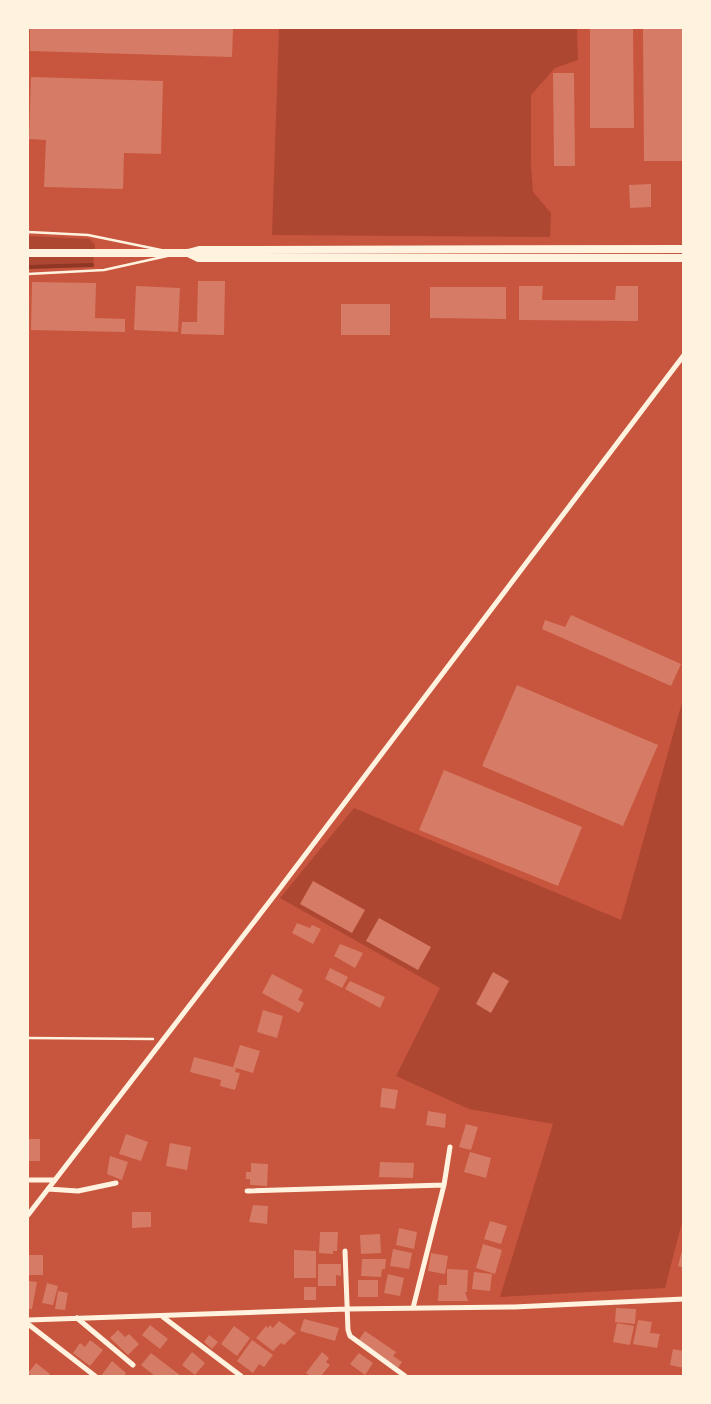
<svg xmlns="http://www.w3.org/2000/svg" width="711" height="1404" font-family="Spectral,serif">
<rect width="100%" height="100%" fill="#c8553d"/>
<path fill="#ae4732" d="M279 28H577L578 60 555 68 531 95V165L533 192 551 213 550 237 272 235Z
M28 236 90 239 95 245 93 266 28 269Z
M683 699 684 1215 665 1288 500 1297 553 1124 469 1109 396 1076 440 988 280 898 354 808 621 920Z"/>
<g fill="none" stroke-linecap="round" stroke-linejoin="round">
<path stroke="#8f3625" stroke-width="4" d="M28 267 92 265"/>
</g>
<path fill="#d67c66" d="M30 28H233L232 57 30 51Z
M590 28H633L634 128H590Z
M643 28H684V161H644Z
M553 73H574L575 166H554Z
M31 77 163 81 161 154 124 153 123 189 44 187 46 140 29 139Z
M651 184V207L630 208 629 185Z
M198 281H225L224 335 181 334 182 322H197Z
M32 282 96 283 95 318 125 319V332L31 330Z
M136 286 180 288 178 332 134 330Z
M519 286H543L542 300H615L616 286H638V321L519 320Z
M430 287H506V319L430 318Z
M341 304H390V335H341Z
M571 615 681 664 671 686 542 629 545 620 565 627Z
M517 685 658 745 623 826 482 766Z
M444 770 582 827 558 886 419 830Z
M313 881 365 910 352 933 300 904Z
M379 918 431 947 418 970 366 941Z
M297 923 310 928 312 925 321 929 313 944 292 933Z
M340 944 363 953 355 968 334 956Z
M330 968 348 977 342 988 325 979Z
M493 972 509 981 491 1013 476 1004Z
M272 974 303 990 298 1000 304 1003 299 1013 262 993Z
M350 981 385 997 380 1008 345 989Z
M263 1010 283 1016 277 1038 257 1032Z
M240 1045 260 1051 253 1073 233 1067Z
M194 1057 236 1068 235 1072 240 1073 235 1090 220 1086 221 1080 190 1072Z
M382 1088 398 1090 395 1109 380 1107Z
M428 1111 446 1114 445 1128 426 1125Z
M466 1124 478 1127 471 1150 459 1147Z
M126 1134 148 1142 141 1161 119 1154Z
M28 1139H40V1161H28Z
M170 1143 191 1147 187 1170 166 1166Z
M470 1152 491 1158 486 1178 464 1172Z
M110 1156 128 1162 122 1180 107 1174Z
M380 1162 414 1163 413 1178 379 1177Z
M251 1163 268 1164 267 1186 250 1185V1179H246V1172H251Z
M253 1205 268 1206 267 1224 249 1222Z
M132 1212H151V1227L132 1228Z
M490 1221 507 1226 501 1244 484 1239Z
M399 1228 417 1232 414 1249 396 1245Z
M320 1232H338L337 1251H333V1254L319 1253Z
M380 1234 381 1253 361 1254 360 1235Z
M483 1244 502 1250 495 1274 476 1268Z
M683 1247H684V1268L678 1266Z
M393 1249 412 1253 409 1269 390 1266Z
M294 1250 316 1251V1278H294Z
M431 1253 448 1256 445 1274 428 1271Z
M28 1255H43V1275H28Z
M362 1259H386L385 1269H382L381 1277 361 1276Z
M318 1264H341V1276L336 1275V1286H318Z
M447 1269 468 1270 467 1292H465L468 1301H438L439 1285H447Z
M474 1272 492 1274 490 1291 472 1289Z
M388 1274 404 1278 400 1296 384 1293Z
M358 1280H378V1297H358Z
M28 1281 37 1282 32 1309H28Z
M47 1283 58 1286 53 1305 42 1303Z
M304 1287H316V1300H304Z
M58 1291 68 1293 65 1310 55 1309Z
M616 1308 636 1309 635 1324 615 1322Z
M304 1319 339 1328 335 1341 300 1331Z
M638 1320 652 1322 650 1333 660 1334 657 1348 633 1344Z
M279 1321 296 1333 284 1345 281 1343 273 1351 256 1338 266 1326 268 1328 270 1325 273 1328Z
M617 1323 634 1326 630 1345 613 1342Z
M150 1325 168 1339 160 1349 142 1335Z
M234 1326 250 1338 237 1356 221 1344Z
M118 1330 125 1337 129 1334 139 1344 128 1355 110 1338Z
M365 1331 396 1352 393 1356 402 1362 398 1368 358 1341Z
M209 1335 218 1342 212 1349 204 1342Z
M90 1340 103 1350 90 1366 73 1353 80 1343 85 1347Z
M252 1340 273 1355 264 1367 259 1364 253 1373 237 1361Z
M673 1349 684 1351V1368L670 1365Z
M192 1352 205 1363 195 1375 182 1365Z
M322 1352 329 1358 326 1362 330 1365 321 1376H311L306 1373Z
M151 1353 181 1376H155L141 1365Z
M359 1353 373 1363 365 1375 350 1364Z
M112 1361 126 1373 124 1376H101Z
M36 1363 50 1374 48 1376H32L28 1373Z"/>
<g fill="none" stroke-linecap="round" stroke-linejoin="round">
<path stroke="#fff3e0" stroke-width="2.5" d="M28 232 88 235 161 250
M28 274 104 270 167 256
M28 1038 153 1039"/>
<path stroke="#fff3e0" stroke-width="5" d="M28 1180H55
M48 1189 78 1191 116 1183
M247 1191 444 1185
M28 1215 277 892 684 355
M345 1251 348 1330 350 1336 405 1376
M413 1308 444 1185 450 1147
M163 1317 241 1376
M77 1318 133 1365
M28 1320 347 1309 514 1307 684 1299
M28 1324 95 1376"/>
<path stroke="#fff3e0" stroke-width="8" d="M28 253H188L199 250 684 249
M188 253 198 258H684"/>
</g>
<rect width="711" height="1404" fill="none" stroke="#fff3e0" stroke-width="58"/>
</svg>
